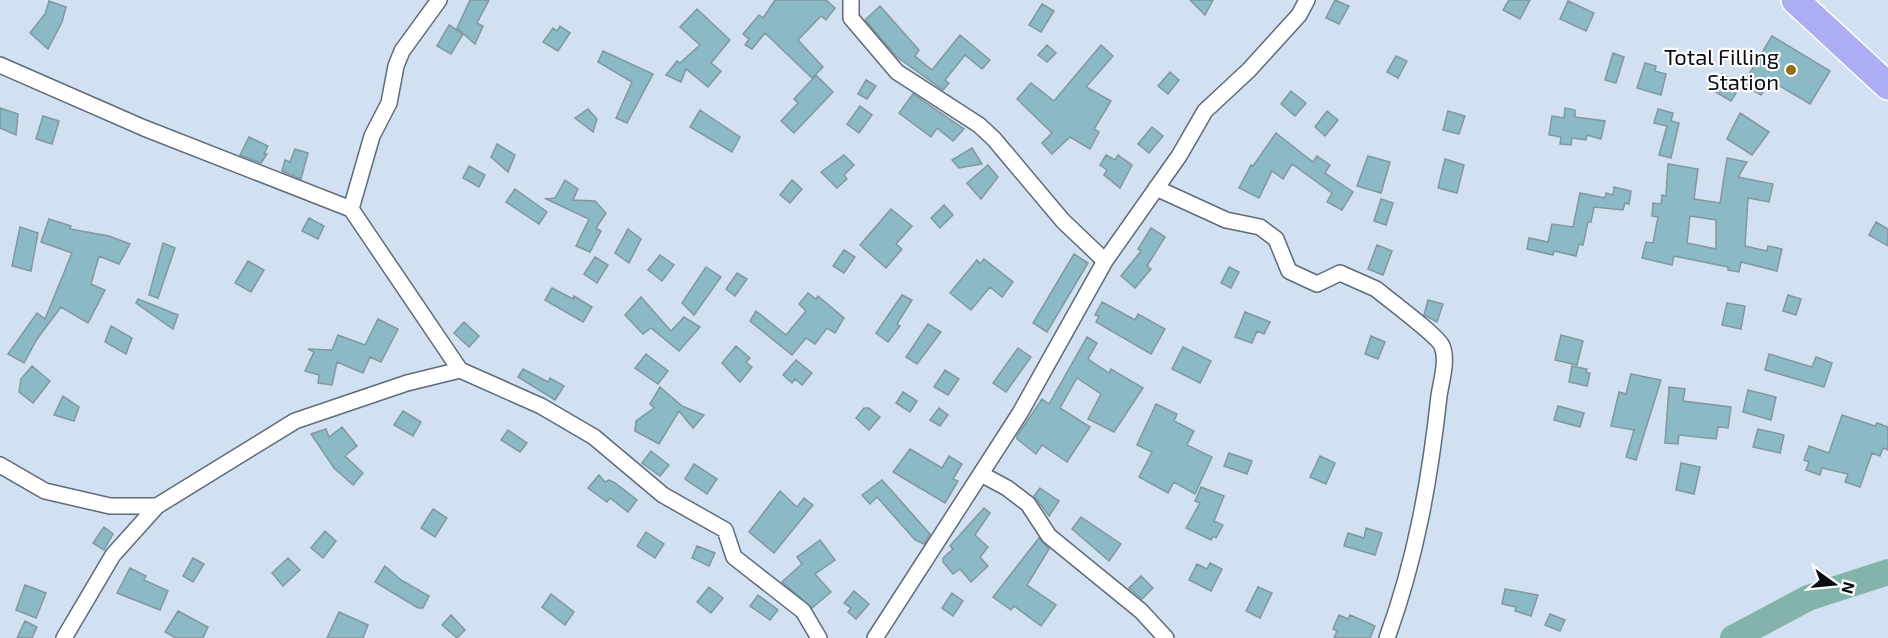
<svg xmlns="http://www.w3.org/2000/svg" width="1888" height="638" font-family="'Exo 2',sans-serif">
<rect width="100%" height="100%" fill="#d2e1f1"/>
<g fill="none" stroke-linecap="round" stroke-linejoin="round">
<path stroke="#83b3aa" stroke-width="26" d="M1733 638 1808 598 1888 572"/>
</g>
<path fill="#8bb9c6" stroke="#81989e" stroke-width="1.5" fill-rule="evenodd" d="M470 0H489L477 23 483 26 475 44 457 28Z
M775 0H826L835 8 826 20 821 16 798 40 823 67 812 78 765 33 752 49 745 45 749 39 743 34 759 15 763 18Z
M1190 0H1213L1205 15Z
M1335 0 1349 6 1339 24 1326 18Z
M1509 0H1530L1520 19 1503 10Z
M49 1 66 7 62 22 48 49 30 33 45 14Z
M1568 1 1594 13 1586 31 1560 19Z
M1042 4 1054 11 1041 32 1029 25Z
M880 6 919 50 915 56 932 70 960 35 990 60 982 69 965 55 945 80 949 83 943 90 897 57 865 20Z
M697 9 730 40 711 63 721 71 708 87 686 69 681 82 666 75 677 61 680 63 700 45 680 27Z
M449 25 463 34 451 54 437 46Z
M560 26 570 33 558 51 543 42 553 28 557 31Z
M1772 36 1830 71 1810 104 1770 80 1761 95 1743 84Z
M1047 45 1056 53 1047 62 1038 55Z
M1101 45 1113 56 1086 87 1111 101 1094 129 1099 132 1090 149 1070 137 1052 154 1042 143 1052 133 1017 99 1031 83 1054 101Z
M603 51 653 74 627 123 616 118 632 82 598 62Z
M1613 53 1624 57 1616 83 1605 80Z
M1396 56 1407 61 1398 78 1387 72Z
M1645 63 1656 66 1655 71 1666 74 1661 95 1637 88Z
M1170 72 1179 80 1168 94 1158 86Z
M1722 74 1741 85 1731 101 1712 90Z
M816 75 833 92 794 133 781 121 798 103 794 99Z
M866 80 876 86 867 99 858 94Z
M1291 91 1306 103 1295 116 1281 104Z
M913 94 964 129 953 141 937 128 931 137 899 113Z
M860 106 872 115 859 133 847 124Z
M0 108 18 114 16 135 0 128Z
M1565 108 1575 110V117L1605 121 1601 139 1587 135 1586 140 1572 138 1571 145 1560 144 1561 137 1549 135 1552 116 1564 118Z
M588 109 597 119 593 132 575 118Z
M1658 109 1673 113 1671 121 1679 123 1671 158 1659 155 1667 126 1654 123Z
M700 110 740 137 732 152 690 127Z
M1327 111 1338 120 1325 136 1315 127Z
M1448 111 1465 116 1459 134 1443 130Z
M1740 113 1769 132 1752 155 1727 139Z
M43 116 59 121 52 144 36 139Z
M1152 127 1163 136 1149 153 1138 144Z
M1276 133 1313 162 1317 156 1330 165 1325 173 1353 192 1342 210 1327 202 1332 193 1292 164 1283 179 1272 171 1259 198 1239 188 1251 165 1253 166Z
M249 137 268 146 264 154H267L261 163 240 155Z
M497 144 515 155 508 172 491 157Z
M972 148 982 164 959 168 952 160Z
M295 149 308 153 301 179 282 171 285 160 290 162Z
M844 155 854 165 844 175 847 179 837 188 821 172Z
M1106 155 1115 160 1118 155 1132 165 1120 188 1104 175 1107 170 1100 165Z
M1368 156 1390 162 1381 193 1357 186Z
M1727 158 1747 162 1738 177 1773 184 1769 202 1748 198 1745 246 1767 251 1768 246 1782 249 1777 271 1741 262 1739 272 1728 270V267L1674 256 1672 265 1642 258 1646 242 1653 243 1658 217 1652 216 1653 203 1661 204 1662 195 1666 196 1668 164 1698 169 1694 199 1720 203ZM1690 216 1716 220V249L1687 243Z
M1445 159 1464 165 1457 193 1438 188Z
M988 165 998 177 981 199 967 183Z
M469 166 485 175 479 187 463 178Z
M565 180 578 189 573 200 595 201 606 213 596 228 601 231 590 252 576 246 589 219 546 199 555 198Z
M792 180 802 189 790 203 780 195Z
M1614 187 1631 191 1629 204 1625 203 1623 210 1594 207 1591 222H1588L1583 245 1579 244 1576 256 1554 251 1553 255 1527 249 1529 238 1548 242 1552 224 1573 227 1580 193 1605 198 1606 193 1613 195Z
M515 189 547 212 539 224 506 202Z
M1381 199 1393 203 1386 225 1374 221Z
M944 205 953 215 940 228 931 218Z
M891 209 912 226 896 244 902 249 886 268 860 245Z
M309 218 324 226 318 239 302 231Z
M49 219 71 226 70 229 109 236 130 244 119 264 99 256 91 284 105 290 88 323 61 307 37 339 24 363 8 354 37 313 45 319 72 253 41 242Z
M1876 222 1888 229V246L1869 235Z
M20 227 38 233 31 271 12 266Z
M1151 228 1165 237 1147 266 1151 269 1135 288 1121 276 1141 251 1138 249Z
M628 229 641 239 629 263 615 253Z
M163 243 175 248 158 298 149 295Z
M1377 245 1392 251 1383 275 1368 269Z
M844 250 855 257 844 273 833 266Z
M1074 254 1088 263 1047 332 1033 323Z
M660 255 674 265 662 281 648 270Z
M595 257 608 265 597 283 584 274Z
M984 259 1013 282 1002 297 990 287 971 310 950 293 977 260 980 264Z
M248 261 264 270 251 292 235 283Z
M706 267 721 277 694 315 682 303Z
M1229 267 1239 272 1231 288 1221 283Z
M737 273 747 279 735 296 726 289Z
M552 288 573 299 574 296 592 307 583 322 545 300Z
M808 293 816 299 818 296 844 318 835 333 827 328 815 344 806 338 792 355 750 321 756 311 786 335 806 311 799 304Z
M902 295 912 300 897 324 900 326 888 342 876 333Z
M1788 295 1801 299 1796 315 1783 311Z
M641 297 671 331 684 317 700 327 679 351 651 328 643 334 625 315Z
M138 299 178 315 173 329 136 303Z
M1428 300 1443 304 1437 322 1424 315Z
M1102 302 1135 320 1138 314 1165 329 1151 354 1096 322 1099 316 1095 315Z
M1727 303 1745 306 1741 329 1722 325Z
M1245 312 1270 322 1264 334 1257 331 1252 343 1235 337Z
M378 319 398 329 381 362 370 357 363 373 337 362 332 385 318 383 319 375 305 371 314 352 308 349 332 350 338 335 365 345Z
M464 322 479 336 469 347 454 333Z
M928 324 941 332 917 364 906 357Z
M111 326 132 338 126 354 105 342Z
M1561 335 1583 341 1577 365 1555 360Z
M1371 336 1385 342 1378 359 1365 354Z
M1087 337 1097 343 1088 359 1109 373 1111 369 1143 388 1114 432 1088 419 1101 394 1077 378 1060 408 1090 427 1067 462 1042 445 1036 454 1017 439V436L1042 399 1049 404Z
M736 346 750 358 746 362 752 367 740 382 722 363Z
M1183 347 1211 361 1200 383 1172 369Z
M1018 348 1031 357 1006 392 993 383Z
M646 354 668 371 658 384 635 368Z
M1769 354 1812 367 1816 357 1832 363 1824 387 1765 370Z
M796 360 812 373 802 385 795 379 792 383 783 375Z
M32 366 50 381 33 403 19 392 21 379Z
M1572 366 1587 369 1586 373H1590L1587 386 1569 382Z
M523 369 548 382 550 378 564 386 555 400 518 377Z
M945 370 959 379 948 395 934 387Z
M1631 374 1661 380 1636 460 1626 457 1634 430 1611 426 1619 392 1626 394Z
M660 387 682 406 704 415 693 428 679 411 659 444 635 431 636 421 654 408 650 404Z
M1669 387 1685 389 1683 401 1731 407 1728 428 1718 427 1716 439 1679 435 1678 444 1665 443Z
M1748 390 1776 397 1771 420 1743 412Z
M903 392 917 401 910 412 896 403Z
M63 396 79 407 74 421 54 415Z
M1156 404 1177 414 1174 421 1194 431 1187 445 1212 457 1195 494 1174 482 1168 493 1139 477 1152 452 1137 445Z
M1558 406 1584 413 1580 427 1554 420Z
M864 408H869L880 417 869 430 856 418Z
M939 408 948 415 940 426 930 420Z
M403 411 421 422 413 436 394 425Z
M1842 415 1875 426 1877 423 1888 427V450L1883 448 1880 456 1872 453 1860 487 1845 482 1848 474 1822 468 1820 475 1806 470 1809 462 1804 460 1809 446 1829 453Z
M342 427 357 446 345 456 363 473 353 485 334 468 311 434 326 429 329 437Z
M1758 429 1784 435 1780 453 1753 447Z
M508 430 527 443 520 452 501 440Z
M910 449 942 468 949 456 962 464 953 479 958 481 945 503 893 472Z
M651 451 669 465 660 476 642 463Z
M1229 453 1252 461 1247 474 1224 466Z
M1320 456 1335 463 1326 484 1310 477Z
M1681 463 1700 467 1694 494 1676 490Z
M694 464 717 479 707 494 685 479Z
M599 475 605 482 609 480 615 483 637 500 628 512 610 498 607 502 588 488Z
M882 480 930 534 924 544 915 540 877 497 870 504 862 495Z
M1201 487 1224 496 1214 521 1223 525 1216 538 1213 536 1211 540 1186 528 1200 503 1195 501Z
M1040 488 1059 501 1049 516 1034 496Z
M780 491 797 507 804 498 813 505 774 553 749 532Z
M984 508 990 513 975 535 988 547 980 557 988 566 971 582 960 569 953 574 943 562V558L953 549 950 546Z
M433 509 447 518 435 537 421 528Z
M1081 517 1121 544 1109 561 1072 529Z
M104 527 113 534 104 550 93 543Z
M1366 528 1382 533 1375 555 1344 546 1348 533 1364 538Z
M325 531 336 541 323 558 311 548Z
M646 532 664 544 655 558 637 546Z
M1039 538 1049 549 1027 585 1056 605 1041 626 1014 606 1011 610 993 597Z
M820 540 835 560 815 574 831 592 812 608 782 582 802 564 797 557Z
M697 546 715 553 709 566 692 558Z
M193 558 204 564 193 582 183 576Z
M288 558 300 570 283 586 272 573Z
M1210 563 1222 569 1211 591 1189 580 1197 564 1207 569Z
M385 566 401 580 429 596 423 608H418L375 582Z
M130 568 146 576 144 580 168 591 160 610 117 593Z
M1141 576 1153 588 1142 599 1129 588Z
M25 585 46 593 36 618 16 610Z
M709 587 723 598 711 613 697 602Z
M1258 587 1272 593 1260 618 1246 611Z
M1505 589 1538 595 1531 616 1515 611 1516 607 1502 604Z
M854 591 869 604 856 619 848 612 851 608 844 603Z
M952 593 963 601 953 616 942 608Z
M551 594 574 612 565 625 542 607Z
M758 595 778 610 770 620 750 606Z
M178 611 208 627 203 638H176L165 632Z
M339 612 368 625 363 638H327Z
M1550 614 1565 620 1560 631 1545 625Z
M451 615 465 630 457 638 442 625Z
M1339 615 1348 619 1350 615 1375 626 1370 638H1334L1337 631 1333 629Z
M25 621 37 627 32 638H17Z"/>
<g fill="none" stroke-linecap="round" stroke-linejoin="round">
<g stroke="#5e6b79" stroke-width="18">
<path id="street" d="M439 0 402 51 396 66 389 103 372 136 351 209 460 370 541 406 594 437 663 495 725 530 734 557 803 611 819 638
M851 0V18L897 72 979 125 994 139 1063 221 1105 261 1020 413 875 638
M0 65 144 128 351 209
M1156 188 1226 220 1260 227 1276 239 1289 271 1317 284 1340 273 1376 289C1388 299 1438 336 1442 346 1448 360 1441 382 1439 396 1430 479 1416 559 1387 638
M1105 261 1179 156 1205 111 1249 70 1299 15 1307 0
M0 465 45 491 110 506H157L295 421 407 383 460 370
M981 474 1007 488 1028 504 1049 536 1141 611 1166 638
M64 638 113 555 157 506"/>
</g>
<g stroke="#fff" stroke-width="30">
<path id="highway" d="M1795 0 1888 86"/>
</g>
<use href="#street" stroke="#fff" stroke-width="15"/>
<use href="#highway" stroke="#acadf3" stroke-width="27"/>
</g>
<circle fill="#946e17" stroke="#fff" stroke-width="2" cx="1791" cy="70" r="6"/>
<g text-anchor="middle" stroke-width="4.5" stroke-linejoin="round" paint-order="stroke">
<g font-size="22" fill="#090d13" stroke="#fff" text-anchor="end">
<text x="1779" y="65">Total Filling<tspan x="1779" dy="25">Station</tspan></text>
</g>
</g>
<g transform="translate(1834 584) rotate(105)" stroke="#ffffff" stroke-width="4.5" paint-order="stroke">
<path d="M0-4.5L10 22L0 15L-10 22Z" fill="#090d13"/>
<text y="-9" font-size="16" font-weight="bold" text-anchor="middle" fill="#090d13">N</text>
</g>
</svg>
